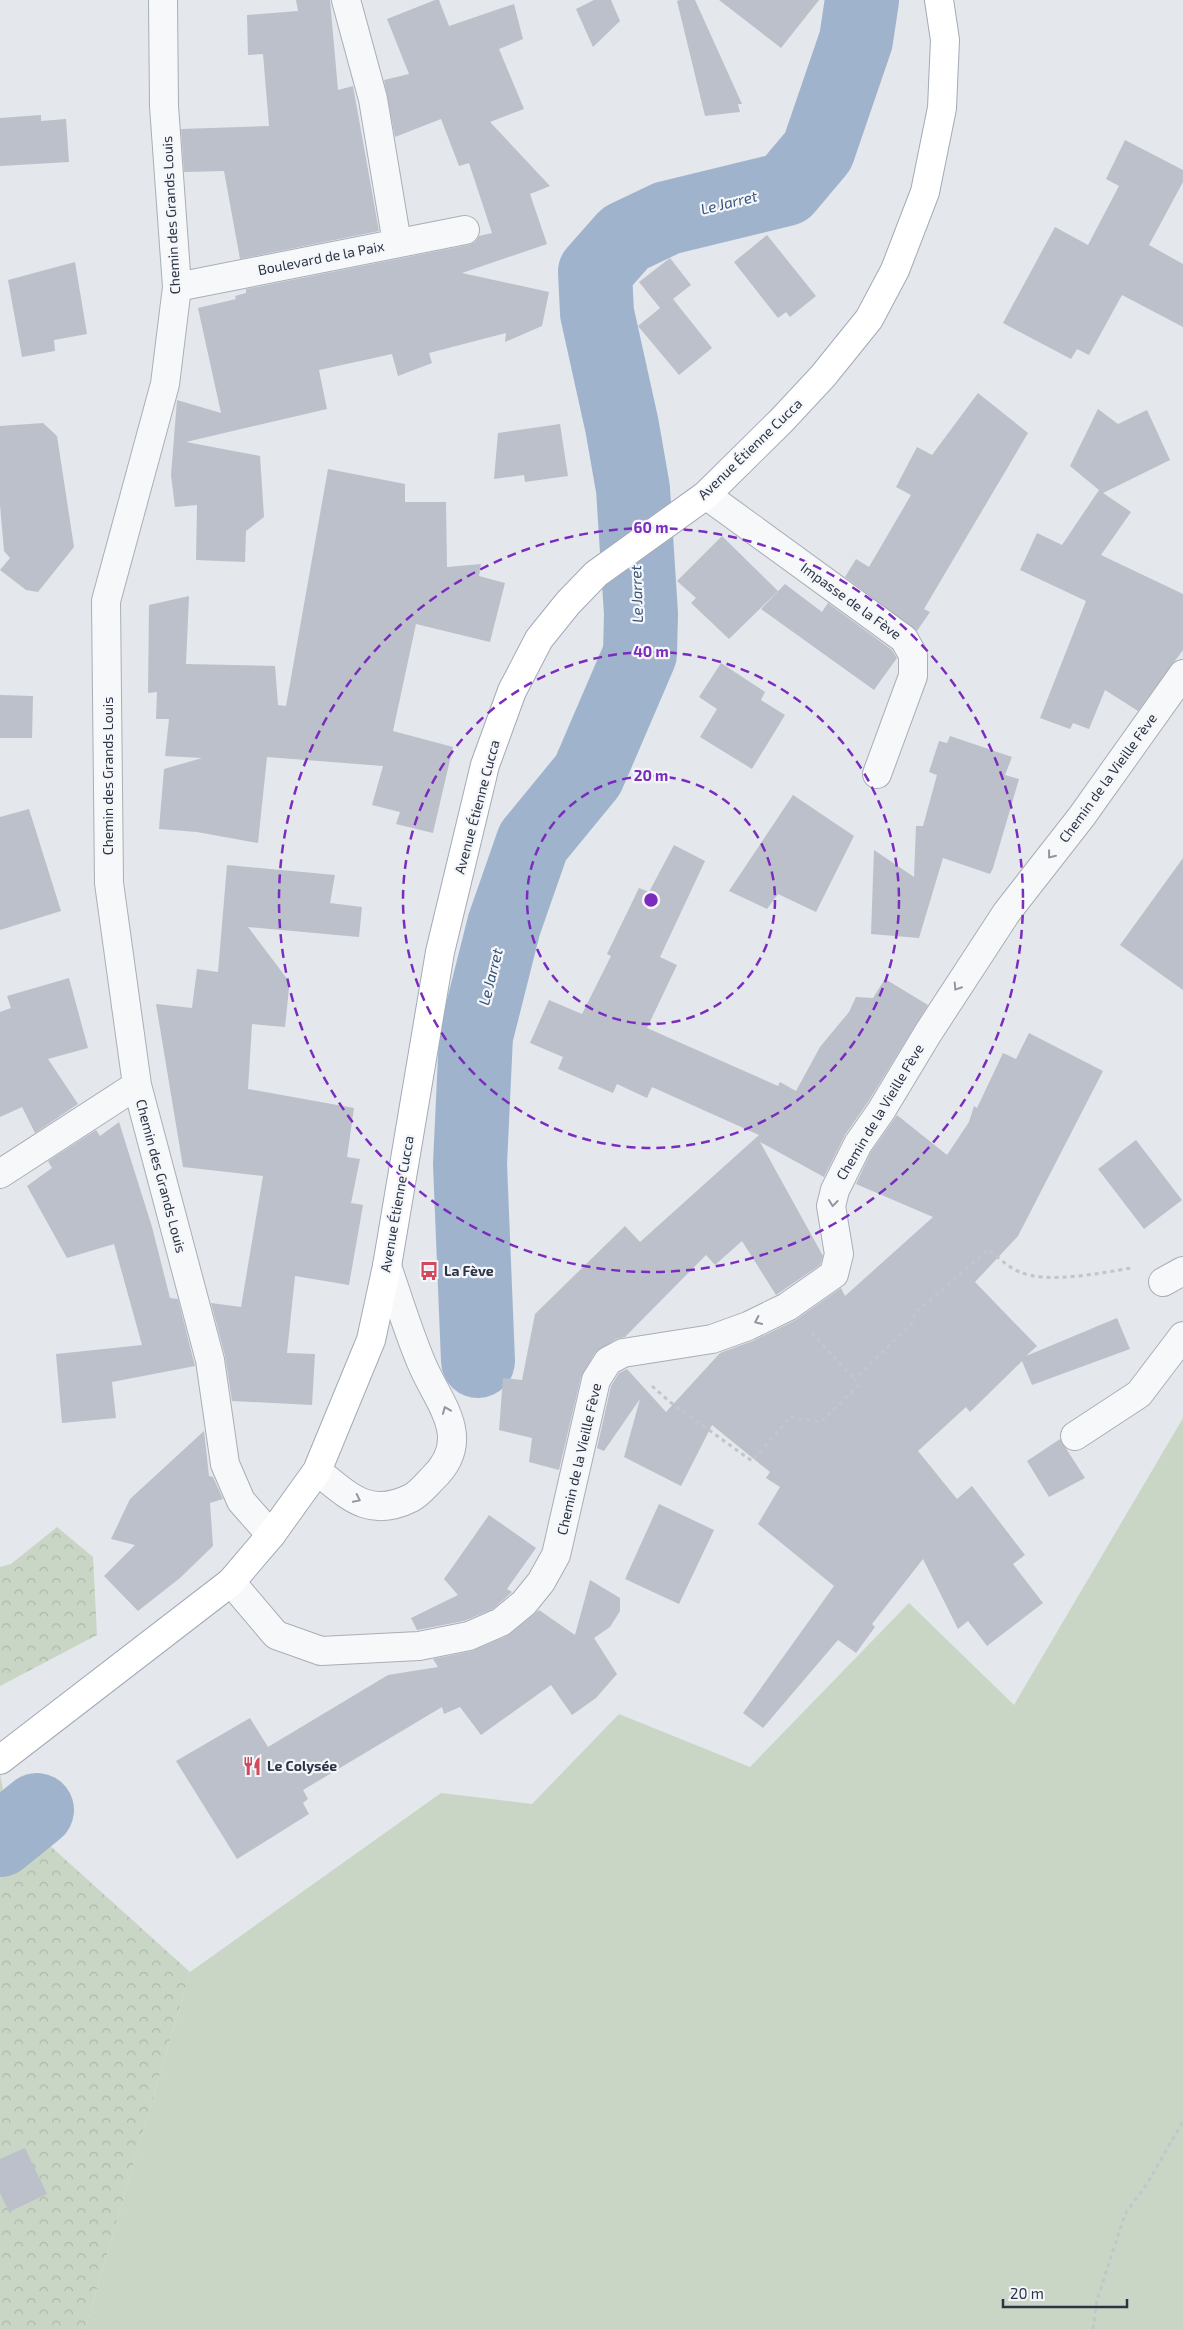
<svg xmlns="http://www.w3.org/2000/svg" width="1183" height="2329" font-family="'Exo 2',sans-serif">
<defs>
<pattern id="forest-crowns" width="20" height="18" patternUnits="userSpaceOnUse" patternTransform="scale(1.25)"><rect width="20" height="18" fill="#c9d6c5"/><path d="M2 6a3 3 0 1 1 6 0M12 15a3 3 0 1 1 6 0" fill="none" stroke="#adb8ab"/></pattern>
</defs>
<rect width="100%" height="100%" fill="#e4e7ec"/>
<path fill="#c9d6c5" d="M1183 1418V2329H85L190 1972 441 1793 532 1804 619 1714 750 1767 909 1603 1014 1705Z"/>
<path fill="url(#forest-crowns)" d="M57 1527 93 1557 97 1635 0 1686V1567L11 1564Z
M0 1774 6 1806 190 1972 85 2329H0Z"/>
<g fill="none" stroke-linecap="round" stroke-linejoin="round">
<path stroke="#9fb4cc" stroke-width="74" d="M478 1361 470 1164 476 1036 504 925 533 842 588 775 640 654 641 614 633 489 622 426 597 313 595 272 625 238 667 218 786 189 818 151 856 40 862 0
M0 1840 37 1810"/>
</g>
<path fill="#bbc0ca" d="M296 0H330L338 90 353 86 379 231 240 259 224 171 184 172 181 129 269 126 263 54 248 55 247 15 298 11Z
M435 0H439L449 26 514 4 523 39 499 49 524 109 490 122 550 186 530 194 547 244 462 273 549 292 542 326 505 342 506 333 429 353 432 363 398 376 392 354 319 370 327 409 186 442 260 456 264 517 246 531 245 562 196 560 197 505 175 507 171 475 177 400 221 413 198 308 236 299 235 296 246 293V289L468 245 475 242 479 236 492 233 469 163 459 166 441 119 395 137 384 80 409 74 387 19Z
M594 0H611L620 21 593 47 576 9Z
M680 0H695L742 104H738L740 112 705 116 677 1Z
M719 0H819L781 48Z
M41 115V121L66 119 69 162 0 166V118Z
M1125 140 1183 170V182L1149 245 1183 264V327L1122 295 1089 355 1077 349 1071 359 1003 323 1055 227 1088 245 1119 186 1106 179Z
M767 235 816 296 790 317 786 312 778 318 734 262Z
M670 258 691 285 673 299 712 348 679 375 638 326 660 308 639 282Z
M75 262 87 334 54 340 55 351 22 357 8 280Z
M978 393 1028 433 924 609 930 612 917 631 845 577 856 559 869 567 911 495 896 487 917 447 932 455Z
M1098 409 1118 424 1147 410 1170 460 1103 493 1131 512 1101 555 1183 594V650L1138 711 1105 690 1089 729 1073 723 1070 729 1040 718 1086 601 1020 570 1037 533 1062 545 1099 490 1070 466Z
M43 423 57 436 74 547 38 592 26 590 0 570 10 558 4 551 0 505V426Z
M560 424 568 476 525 482 524 475 494 479 498 433Z
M328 469 405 484V502H446L447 567 481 564 479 576 505 583 490 642 416 624 393 731 453 747 433 833 396 824 400 812 372 805 383 766 267 757 258 843 197 832 159 829 164 769 202 758 165 756 169 719H156L157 692 148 693 149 605 189 596 186 664 275 666 278 705 286 706Z
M722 536 778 591 729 639 691 603 696 598 677 581Z
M785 584 822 612 828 603 892 650 897 658 874 690 761 609Z
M721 663 765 692 761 700 785 715 752 769 700 737 717 709 699 697Z
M0 695 33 696 32 738H0Z
M950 736 1012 757 1005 775 1019 779 993 868 990 874 943 858 919 938 871 934 874 850 914 877 916 826H923L937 775 929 772 939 741 947 743Z
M793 795 854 836 816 912 778 894 767 909 729 891Z
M29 809 61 911 0 930V817Z
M674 845 705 861 660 957 677 965 647 1028 778 1086 780 1082 796 1091 820 1047 849 1012 856 997 873 998 885 979 928 1005 868 1102 845 1135 824 1177 760 1142 823 1256 820 1265 776 1295 742 1241 715 1265 706 1255 625 1337 616 1339 595 1353 581 1377 559 1470 529 1462 532 1438 499 1430 503 1378 522 1380 535 1314 625 1226 640 1242 759 1135 652 1087 647 1098 617 1084 613 1093 558 1069 563 1057 530 1043 549 1000 582 1014 611 956 607 954 639 888 649 892Z
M1183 858V990L1120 945Z
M227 865 335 875 330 903 362 907 359 937 248 927 288 980 289 988 285 1027 252 1024 248 1089 354 1108 347 1157 360 1159 351 1203 363 1205 349 1285 295 1276 287 1353 315 1354 312 1405 232 1401 225 1356 211 1303 241 1307 263 1176 183 1167 156 1004 192 1008 197 969 218 972Z
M69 978 88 1048 48 1059 78 1104 35 1133 22 1107 0 1117V1012L11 1008 7 996Z
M1029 1033 1103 1071 1018 1236 975 1282 1037 1346 1026 1356 1117 1318 1130 1349 1032 1385 1022 1361 970 1412 966 1407 918 1451 957 1499 972 1486 1025 1555 1013 1564 1043 1603 987 1646 968 1621 958 1629 923 1559 872 1624 875 1627 856 1653 838 1640 763 1728 743 1713 834 1586 758 1524 780 1487 766 1478 770 1472 712 1425 681 1486 624 1457 640 1399 604 1451 597 1448 611 1386 619 1373 627 1369 666 1412 720 1353 755 1340 794 1321 841 1288 845 1296 933 1217 856 1184 871 1152 897 1115 947 1155 969 1122 974 1106 977 1108 1003 1053 1016 1059Z
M119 1122 152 1227 170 1298 178 1299 195 1366 112 1382 116 1418 62 1423 56 1354 142 1345 114 1244 67 1258 27 1186 52 1168 48 1161 96 1130 100 1136Z
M1136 1140 1182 1200 1144 1229 1098 1169Z
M204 1431 209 1476 213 1477 223 1499 210 1503 213 1546 180 1578 138 1611 104 1576 135 1545 111 1539 130 1499Z
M1060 1439 1085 1478 1049 1497 1027 1461Z
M659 1504 714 1530 679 1604 625 1579Z
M489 1515 536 1548 507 1589 512 1592 493 1609 464 1621 417 1630 411 1618 458 1595 444 1579Z
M590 1580 620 1598V1611L610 1627 594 1638 617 1674 596 1698 572 1715 551 1685 481 1735 460 1707 444 1714 442 1707 303 1790 308 1799 303 1803 309 1814 237 1859 176 1761 250 1718 268 1747 388 1675 438 1667 433 1659 472 1651 507 1636 539 1610 575 1635Z
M25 2148 47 2194 9 2212 0 2193V2159Z"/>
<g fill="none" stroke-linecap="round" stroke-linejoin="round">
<g stroke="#a9aeb7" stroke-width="30">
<path id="minor" d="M163 0 164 106 177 287 165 384 106 601 109 883 137 1085 210 1360 225 1464 241 1501 271 1535
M346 0 373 99 397 243
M177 287 465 230
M706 495 904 639 913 655V676L877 774
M0 1174 137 1085
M1163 1282 1183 1271
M1075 1436 1139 1394 1183 1336
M317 1471C349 1496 369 1519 411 1498 419 1494 426 1485 433 1478 475 1438 437 1402 421 1362 408 1331 398 1298 387 1266
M231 1582 276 1635 321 1651 419 1646 469 1636 501 1622 524 1603 541 1582 556 1555 596 1380 608 1361 623 1353 712 1339 748 1326 787 1307 834 1274 839 1254 831 1206 835 1190 858 1144 881 1111 928 1033 1007 912 1082 816 1183 674"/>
</g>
<g stroke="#a3abb8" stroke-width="30">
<path id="major" d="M0 1760 231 1582 271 1535 317 1471 371 1340 387 1266 440 952 485 765 512 691 539 639 568 603 596 574 706 495 782 420 823 376 869 319 895 270 925 192 942 108 945 40 939 0"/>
</g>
<path stroke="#c2c5cb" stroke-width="3" stroke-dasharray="4 4" stroke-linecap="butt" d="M812 1333 854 1379
M652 1386 670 1402 752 1461 790 1417 821 1422 858 1386 854 1379 911 1325 916 1312 988 1250C998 1257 1009 1268 1020 1272 1046 1284 1102 1273 1131 1268
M1093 2329 1097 2300 1125 2214 1147 2184 1183 2121"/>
<use href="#minor" stroke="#f7f8fa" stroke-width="28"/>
<use href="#major" stroke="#fff" stroke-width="28"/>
</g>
<defs><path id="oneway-chevron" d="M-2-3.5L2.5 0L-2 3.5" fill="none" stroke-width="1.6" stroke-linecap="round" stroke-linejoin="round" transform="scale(1.25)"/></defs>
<g stroke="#9196a0">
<use href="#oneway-chevron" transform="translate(1051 855) rotate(128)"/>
<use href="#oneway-chevron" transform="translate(957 987) rotate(123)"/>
<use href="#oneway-chevron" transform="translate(833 1203) rotate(97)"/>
<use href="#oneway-chevron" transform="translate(758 1321) rotate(155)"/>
<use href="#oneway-chevron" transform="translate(446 1410) rotate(-112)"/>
<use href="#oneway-chevron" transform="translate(357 1499) rotate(26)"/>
</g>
<g fill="none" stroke="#7b2cbf" stroke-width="2.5" stroke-dasharray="9 6">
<circle cx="651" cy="900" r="124"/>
<circle cx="651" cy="900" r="248"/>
<circle cx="651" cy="900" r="372"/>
</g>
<defs>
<g id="bus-bare" transform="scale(1.5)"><path d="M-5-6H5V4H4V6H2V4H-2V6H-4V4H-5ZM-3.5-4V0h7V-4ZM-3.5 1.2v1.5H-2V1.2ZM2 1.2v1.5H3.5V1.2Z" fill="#d1495b" stroke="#f4f6f9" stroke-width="2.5" paint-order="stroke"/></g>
<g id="restaurant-bare" transform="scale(1.5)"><path d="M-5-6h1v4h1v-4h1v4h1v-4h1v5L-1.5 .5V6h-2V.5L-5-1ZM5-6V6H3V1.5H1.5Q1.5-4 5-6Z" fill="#d1495b" stroke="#f4f6f9" stroke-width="2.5" paint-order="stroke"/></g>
</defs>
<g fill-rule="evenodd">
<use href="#bus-bare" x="429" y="1271"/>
<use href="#restaurant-bare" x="252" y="1766"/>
</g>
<g text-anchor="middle" stroke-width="4.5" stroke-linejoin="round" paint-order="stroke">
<g font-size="14" fill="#2b3445" stroke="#f4f6f9">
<text transform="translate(171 215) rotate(-93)" y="5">Chemin des Grands Louis</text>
<text transform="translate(321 258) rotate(-11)" y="5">Boulevard de la Paix</text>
<text transform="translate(750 449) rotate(-44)" y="5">Avenue Étienne Cucca</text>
<text transform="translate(851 601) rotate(36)" y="5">Impasse de la Fève</text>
<text transform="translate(108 776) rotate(-90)" y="5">Chemin des Grands Louis</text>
<text transform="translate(1108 778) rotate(-54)" y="5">Chemin de la Vieille Fève</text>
<text transform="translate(477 807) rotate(-75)" y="5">Avenue Étienne Cucca</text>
<text transform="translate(880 1112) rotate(-59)" y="5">Chemin de la Vieille Fève</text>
<text transform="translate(161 1176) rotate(75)" y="5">Chemin des Grands Louis</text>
<text transform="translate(397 1204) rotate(-80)" y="5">Avenue Étienne Cucca</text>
<text transform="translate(579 1459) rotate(-77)" y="5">Chemin de la Vieille Fève</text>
</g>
<g font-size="14" font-weight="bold" fill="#2b3445" stroke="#f4f6f9" text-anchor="start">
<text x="444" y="1276">La Fève</text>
<text x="267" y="1771">Le Colysée</text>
</g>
<g font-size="15" font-style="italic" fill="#34527a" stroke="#f4f6f9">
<text transform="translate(729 203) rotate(-14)" y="5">Le Jarret</text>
<text transform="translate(637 594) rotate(-92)" y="5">Le Jarret</text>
<text transform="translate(491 977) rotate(-76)" y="5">Le Jarret</text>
</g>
</g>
<circle cx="651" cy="900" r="8" fill="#7b2cbf" stroke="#f4f6f9" stroke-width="2.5"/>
<g font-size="15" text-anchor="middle" font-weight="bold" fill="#7b2cbf" stroke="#f4f6f9" stroke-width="4.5" stroke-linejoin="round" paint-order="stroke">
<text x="651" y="533">60 m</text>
<text x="651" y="657">40 m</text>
<text x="651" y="781">20 m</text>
</g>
<path d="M1003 2299v8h124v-8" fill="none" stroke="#2b3445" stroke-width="2.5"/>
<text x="1010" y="2299" font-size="15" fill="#2b3445" stroke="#f4f6f9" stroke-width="4" paint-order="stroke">20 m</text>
</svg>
